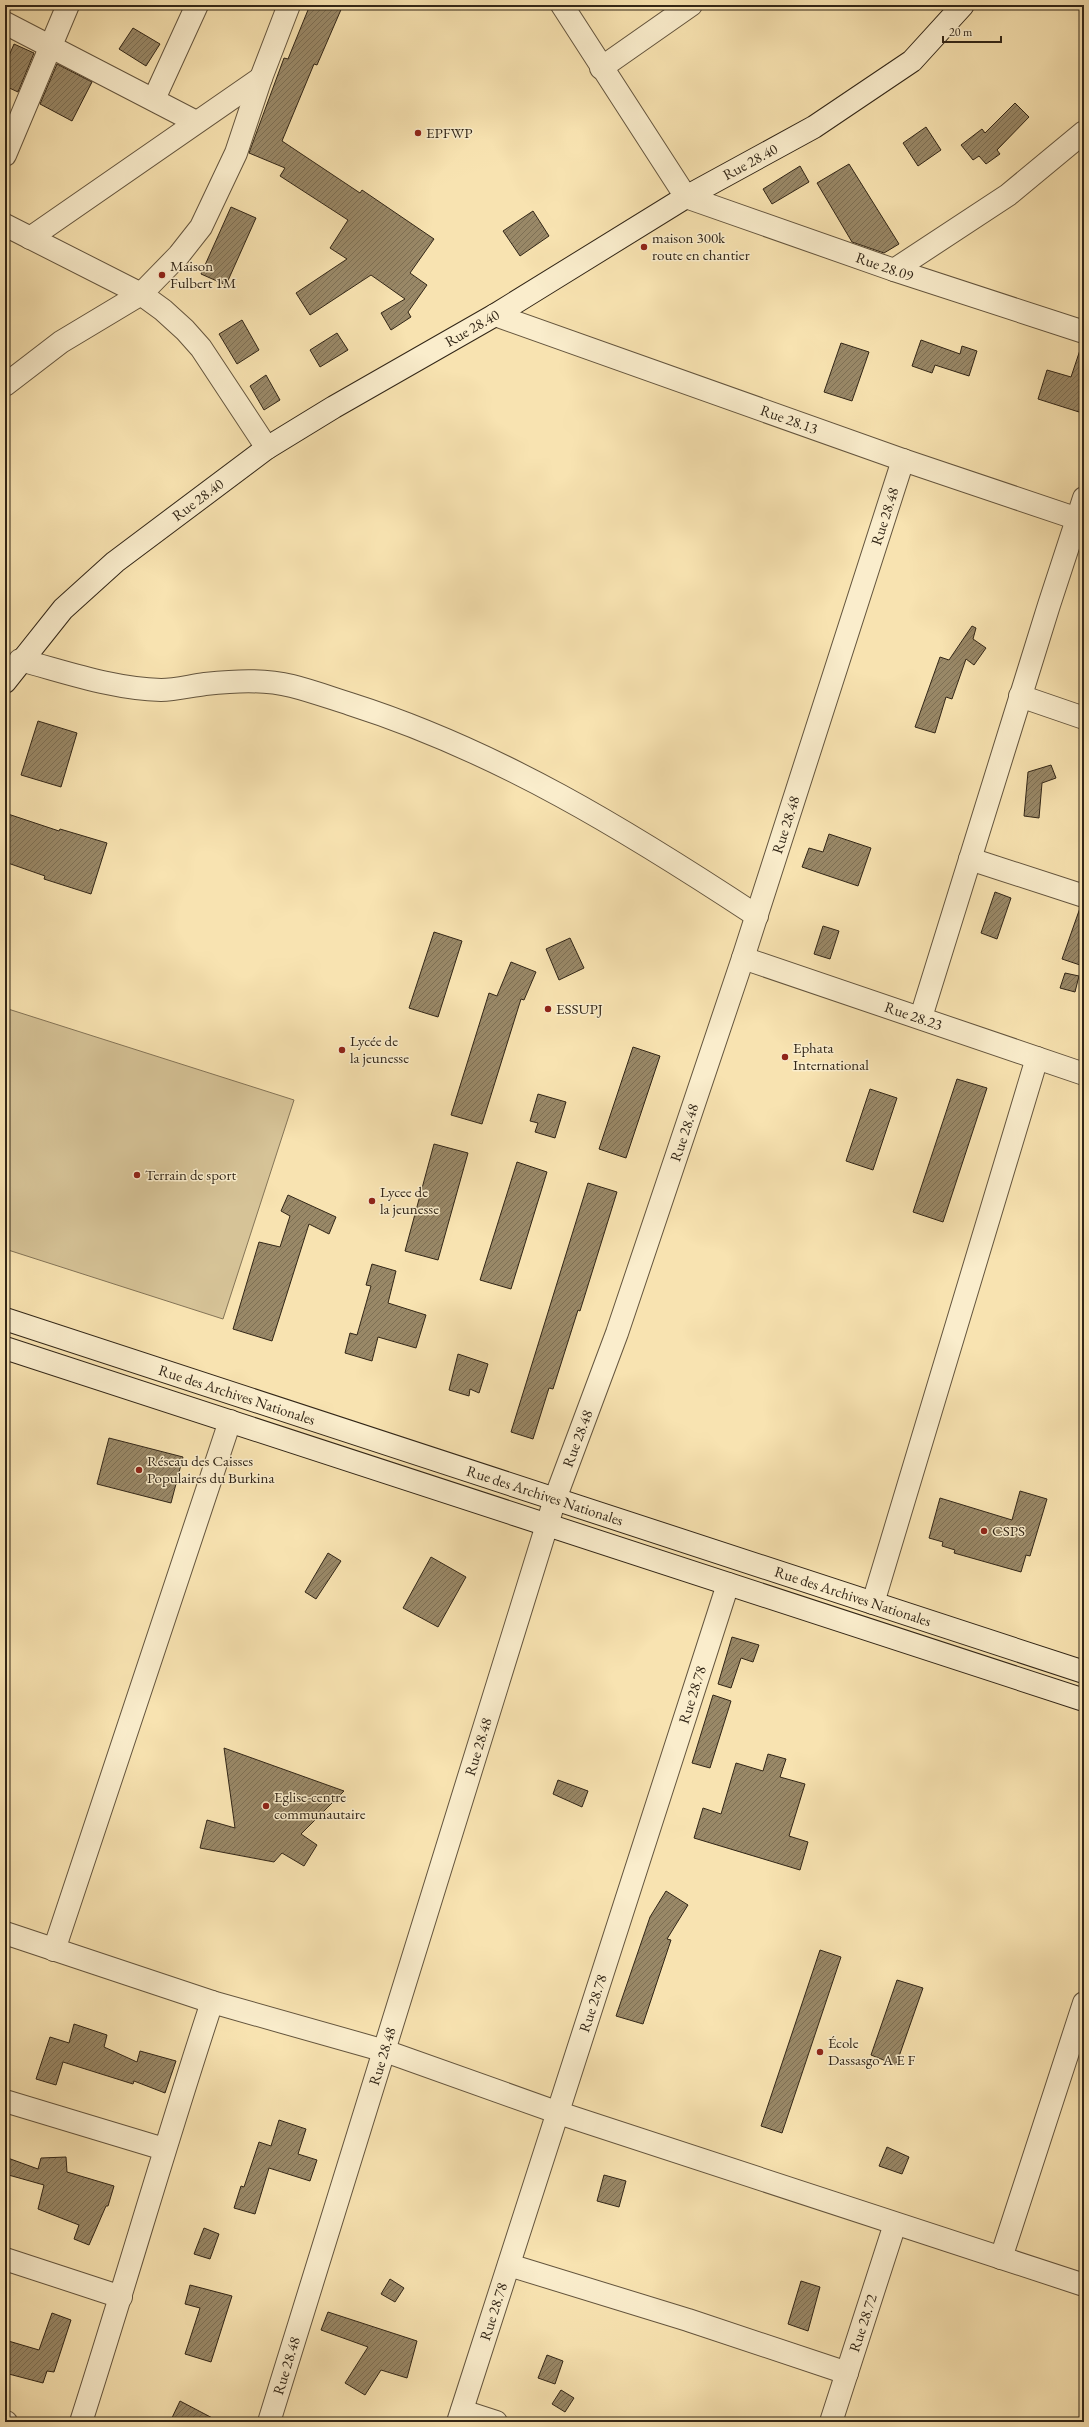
<svg xmlns="http://www.w3.org/2000/svg" width="1089" height="2427" font-family="'EB Garamond',serif">
<defs>
<pattern id="building-hatch" width="6" height="6" patternUnits="userSpaceOnUse"><rect width="6" height="6" fill="#998867"/><path d="M-1 1l2-2M0 6l6-6M5 7l2-2" fill="none" stroke="#7d6f54"/></pattern>
</defs>
<rect width="100%" height="100%" fill="#f8e3b1"/>
<filter id="stains"><feTurbulence type="fractalNoise" baseFrequency=".005" numOctaves="4"/><feColorMatrix values="0 0 0 0 .2 0 0 0 0 .09 0 0 0 0 .02 0 0 0 .5 -.17"/></filter>
<radialGradient id="worn" r=".72"><stop offset=".6" stop-color="#630" stop-opacity="0"/><stop offset="1" stop-color="#630" stop-opacity=".3"/></radialGradient>
<path fill="#d6c397" stroke="#847457" d="M5 1008 294 1100 223 1319 5 1249Z"/>
<path fill="url(#building-hatch)" stroke="#322617" d="M310 5H343L317 65 314 64 282 141 360 193 362 190 434 239 410 273 427 285 408 312 411 317 391 330 381 313 405 299 371 275 310 315 296 293 347 259 330 248 348 220 280 176 285 168 249 153 284 58 288 59Z
M133 28 160 44 146 66 119 49Z
M14 44 34 53 18 92 5 86V65Z
M57 64 92 82 72 121 40 104Z
M1015 103 1029 117 997 150 1000 154 986 164 979 156 973 160 961 145 982 129 985 133Z
M926 127 941 150 918 166 903 143Z
M849 164 899 244 884 253 852 242 817 183Z
M800 166 809 182 772 204 763 189Z
M231 207 256 218 226 285 201 274Z
M533 211 549 236 520 256 503 231Z
M242 320 259 350 237 364 219 334Z
M337 333 348 350 320 367 310 350Z
M921 340 960 354 962 346 977 351 969 376 935 365 932 373 912 366Z
M841 343 869 352 852 401 824 392Z
M1081 347 1084 348V396L1079 412 1038 399 1047 370 1071 377Z
M266 375 280 400 264 410 250 386Z
M972 626 976 628 973 639 986 648 974 665 966 659 952 699 946 697 935 733 915 727 940 657 949 660Z
M38 721 77 733 61 787 21 775Z
M1051 765 1056 778 1042 783 1039 818 1024 816 1028 772Z
M5 813 59 831 60 829 107 843 91 894 44 879 45 876 5 862Z
M829 834 871 848 858 886 802 867 809 848 823 852Z
M995 892 1011 898 997 939 981 933Z
M1080 908H1084V954L1080 965 1062 959Z
M823 926 839 931 830 959 814 954Z
M434 932 462 941 438 1017 409 1008Z
M570 938 584 968 559 980 546 949Z
M511 962 536 972 524 1000 521 999 482 1124 451 1115 489 993 497 996Z
M1065 973 1079 976 1075 992 1060 988Z
M633 1047 660 1056 626 1158 599 1149Z
M957 1079 987 1088 943 1222 913 1212Z
M870 1089 897 1098 873 1170 846 1161Z
M538 1094 566 1102 555 1138 535 1132 538 1123 530 1121Z
M434 1144 468 1153 438 1260 405 1251Z
M517 1162 547 1172 511 1289 480 1280Z
M588 1183 617 1192 580 1311 578 1310 553 1389 549 1388 533 1439 511 1432Z
M288 1195 336 1217 329 1234 309 1224 272 1341 233 1329 259 1242 280 1247 290 1216 281 1211Z
M372 1264 396 1271 388 1303 426 1315 416 1348 378 1337 372 1361 345 1353 350 1333 357 1335 371 1286 366 1285Z
M458 1354 488 1364 479 1393 470 1389 469 1396 449 1390Z
M109 1438 183 1457 171 1503 97 1484Z
M1020 1491 1047 1499 1030 1556 1026 1555 1021 1572 954 1553 955 1550 942 1546 943 1542 929 1538 940 1498 1012 1520Z
M328 1553 341 1561 316 1599 305 1592Z
M431 1557 466 1577 438 1627 403 1608Z
M732 1637 759 1645 753 1662 741 1658 731 1688 718 1684Z
M713 1695 731 1701 710 1768 692 1763Z
M224 1748 344 1791 301 1834 317 1845 304 1866 282 1853 274 1862 200 1848 207 1820 235 1828Z
M768 1754 786 1759 780 1777 805 1784 789 1836 808 1842 800 1870 694 1838 703 1808 721 1814 736 1763 763 1771Z
M558 1780 588 1791 582 1807 553 1794Z
M666 1891 688 1905 667 1939 671 1940 643 2024 616 2016 650 1917Z
M820 1950 841 1957 782 2133 761 2126Z
M897 1980 923 1988 896 2065 871 2055Z
M74 2024 107 2035 104 2047 137 2062 140 2051 176 2061 165 2093 134 2081 133 2084 63 2062 56 2085 36 2079 50 2037 69 2043Z
M279 2120 306 2129 298 2154 317 2160 310 2181 269 2168 255 2214 234 2208 241 2186 244 2187 259 2142 271 2146Z
M887 2147 909 2157 902 2174 879 2166Z
M5 2157 38 2169 41 2158 66 2157 67 2172 114 2186 108 2206H106L89 2245 74 2239 79 2225 38 2209 44 2185 5 2174Z
M604 2175 626 2181 619 2207 597 2201Z
M204 2228 219 2234 210 2259 194 2254Z
M390 2279 404 2288 395 2302 381 2294Z
M801 2281 820 2287 808 2331 788 2324Z
M190 2285 232 2296 211 2362 185 2354 200 2308 185 2304Z
M328 2312 417 2341 407 2378 381 2370 365 2395 345 2383 368 2347 321 2330Z
M52 2313 71 2320 54 2372 47 2371 43 2383 5 2373V2340L39 2350Z
M547 2355 563 2361 555 2384 538 2378Z
M561 2390 574 2398 565 2412 552 2404Z
M180 2401 220 2422H170Z"/>
<g fill="none" stroke-linecap="round" stroke-linejoin="round">
<g stroke="#64553e" stroke-width="24">
<g id="street">
<path id="s1" d="M562 5 686 197 894 270 1084 332"/>
<path d="M5 23 196 122"/>
<path d="M601 68 691 5"/>
<path d="M154 99 197 5"/>
<path d="M5 155 68 5"/>
<path d="M5 225 141 294 163 310 185 330 201 348 267 448"/>
<path d="M30 238 261 78"/>
<path d="M894 270 1008 195 1084 132"/>
<path id="s2" d="M495 315 903 460 1084 521"/>
<path d="M5 385 61 342 141 294 179 255 201 227 236 153 261 78 289 5"/>
<path d="M20 660C66 672 113 689 161 690 175 690 190 686 205 684 234 681 263 679 292 686 312 691 331 698 350 704 498 751 628 831 757 916"/>
<path d="M1020 696 1084 718"/>
<path d="M970 859 1084 896"/>
<path id="s3" d="M743 958 1084 1074"/>
<path d="M921 1017 1049 605 1084 498"/>
<path d="M873 1603 1037 1058"/>
<path d="M5 1933 212 2002 385 2051 559 2113 1084 2285"/>
<path d="M54 1950 230 1421"/>
<path d="M5 2101 164 2149"/>
<path d="M1001 2258 1084 2003"/>
<path d="M5 2259 121 2297"/>
<path d="M509 2265 688 2320 847 2373"/>
<path d="M462 2411 496 2422"/>
<path d="M5 2422H6"/>
<path d="M81 2422C126 2282 166 2141 212 2002"/>
<path id="s4" d="M269 2422 555 1499 617 1333 743 958 903 460"/>
<path id="s5" d="M458 2422 728 1584"/>
<path id="s6" d="M831 2422 895 2224"/>
</g>
</g>
<g stroke="#322617" stroke-width="24">
<g id="secondary">
<path id="s7" d="M5 682 63 609 115 562 267 448 334 407 495 315 686 197 814 127 912 61 963 5"/>
<path id="s8" d="M5 1319 1084 1672"/>
<path d="M5 1348 1084 1700"/>
</g>
</g>
<use href="#street" stroke="#faedcc" stroke-width="22"/>
<use href="#secondary" stroke="#faedcc" stroke-width="22"/>
</g>
<g fill="#8f2418" stroke="#faedcc" stroke-width="1.5">
<circle cx="418" cy="133" r="4"/>
<circle cx="644" cy="247" r="4"/>
<circle cx="162" cy="275" r="4"/>
<circle cx="548" cy="1009" r="4"/>
<circle cx="342" cy="1050" r="4"/>
<circle cx="785" cy="1057" r="4"/>
<circle cx="137" cy="1175" r="4"/>
<circle cx="372" cy="1201" r="4"/>
<circle cx="139" cy="1470" r="4"/>
<circle cx="984" cy="1531" r="4"/>
<circle cx="266" cy="1806" r="4"/>
<circle cx="820" cy="2052" r="4"/>
</g>
<g text-anchor="middle" stroke-width="3" stroke-linejoin="round" paint-order="stroke">
<g font-size="15" fill="#322617" stroke="#faedcc" text-anchor="start">
<text x="426" y="138">EPFWP</text>
<text x="652" y="243">maison 300k<tspan x="652" dy="17">route en chantier</tspan></text>
<text x="170" y="271">Maison<tspan x="170" dy="17">Fulbert 1M</tspan></text>
<text x="556" y="1014">ESSUPJ</text>
<text x="350" y="1046">Lycée de<tspan x="350" dy="17">la jeunesse</tspan></text>
<text x="793" y="1053">Ephata<tspan x="793" dy="17">International</tspan></text>
<text x="145" y="1180">Terrain de sport</text>
<text x="380" y="1197">Lycee de<tspan x="380" dy="17">la jeunesse</tspan></text>
<text x="147" y="1466">Réseau des Caisses<tspan x="147" dy="17">Populaires du Burkina</tspan></text>
<text x="992" y="1536">CSPS</text>
<text x="274" y="1802">Eglise-centre<tspan x="274" dy="17">communautaire</tspan></text>
<text x="828" y="2048">École<tspan x="828" dy="17">Dassasgo A E F</tspan></text>
</g>
<g font-size="15" fill="#322617" stroke="#faedcc">
<text dy="5" stroke="none"><textPath href="#s7" startOffset="915">Rue 28.40</textPath></text>
<text dy="5" stroke="none"><textPath href="#s1" startOffset="439">Rue 28.09</textPath></text>
<text dy="5" stroke="none"><textPath href="#s7" startOffset="591">Rue 28.40</textPath></text>
<text dy="5" stroke="none"><textPath href="#s2" startOffset="312">Rue 28.13</textPath></text>
<text dy="5" stroke="none"><textPath href="#s7" startOffset="267">Rue 28.40</textPath></text>
<text dy="5" stroke="none"><textPath href="#s4" startOffset="2003">Rue 28.48</textPath></text>
<text dy="5" stroke="none"><textPath href="#s4" startOffset="1679">Rue 28.48</textPath></text>
<text dy="5" stroke="none"><textPath href="#s3" startOffset="180">Rue 28.23</textPath></text>
<text dy="5" stroke="none"><textPath href="#s4" startOffset="1355">Rue 28.48</textPath></text>
<text dy="5" stroke="none"><textPath href="#s8" startOffset="244">Rue des Archives Nationales</textPath></text>
<text dy="5" stroke="none"><textPath href="#s4" startOffset="1031">Rue 28.48</textPath></text>
<text dy="5" stroke="none"><textPath href="#s8" startOffset="568">Rue des Archives Nationales</textPath></text>
<text dy="5" stroke="none"><textPath href="#s8" startOffset="892">Rue des Archives Nationales</textPath></text>
<text dy="5" stroke="none"><textPath href="#s5" startOffset="764">Rue 28.78</textPath></text>
<text dy="5" stroke="none"><textPath href="#s4" startOffset="707">Rue 28.48</textPath></text>
<text dy="5" stroke="none"><textPath href="#s5" startOffset="440">Rue 28.78</textPath></text>
<text dy="5" stroke="none"><textPath href="#s4" startOffset="383">Rue 28.48</textPath></text>
<text dy="5" stroke="none"><textPath href="#s5" startOffset="116">Rue 28.78</textPath></text>
<text dy="5" stroke="none"><textPath href="#s6" startOffset="104">Rue 28.72</textPath></text>
<text dy="5" stroke="none"><textPath href="#s4" startOffset="59">Rue 28.48</textPath></text>
</g>
</g>
<rect width="1089" height="2427" fill="none" stroke="#f8e3b1" stroke-width="20"/>
<rect x="6" y="6" width="1077" height="2415" fill="none" stroke="#322617" stroke-width="2"/>
<rect x="10" y="10" width="1069" height="2407" fill="none" stroke="#322617"/>
<path d="M943 36v6h58v-6" fill="none" stroke="#322617" stroke-width="2"/>
<text x="949" y="36" font-size="12" fill="#322617" stroke="#faedcc" stroke-width="3" paint-order="stroke">20 m</text>
<rect width="100%" height="100%" filter="url(#stains)"/>
<rect width="100%" height="100%" fill="url(#worn)"/>
</svg>
